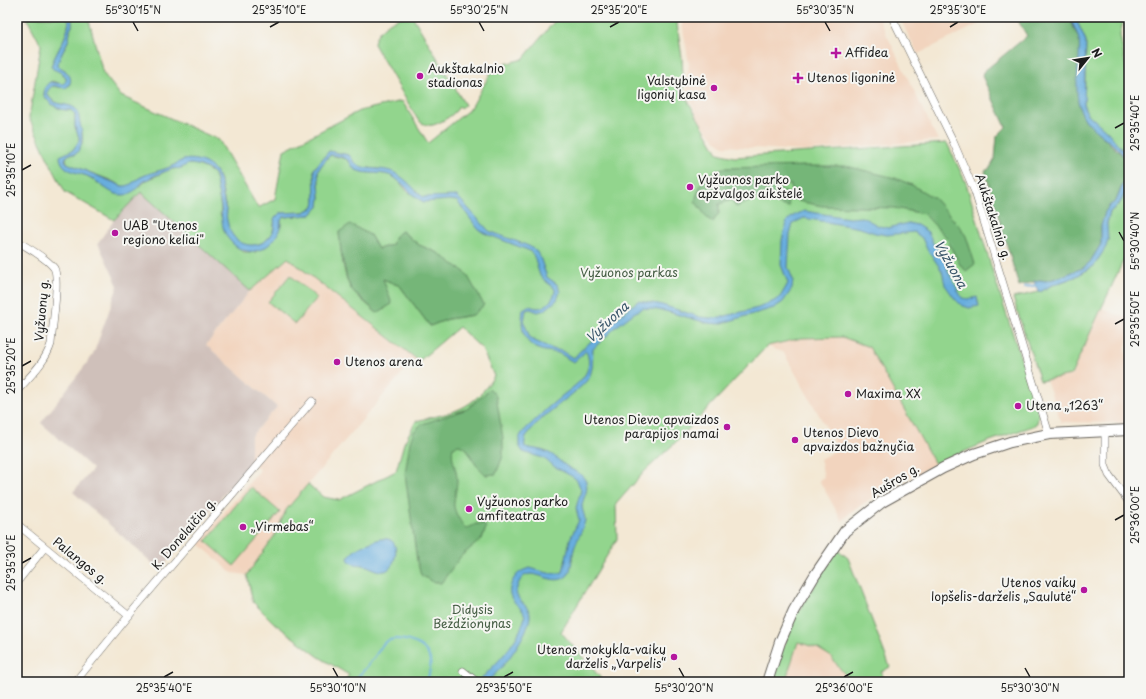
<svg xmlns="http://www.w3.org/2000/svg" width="1146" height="699" font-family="'Playpen Sans',sans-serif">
<rect width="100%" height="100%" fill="#f6f6f2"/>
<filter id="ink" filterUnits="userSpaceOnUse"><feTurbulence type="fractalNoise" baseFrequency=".025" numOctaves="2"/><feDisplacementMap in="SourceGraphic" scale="8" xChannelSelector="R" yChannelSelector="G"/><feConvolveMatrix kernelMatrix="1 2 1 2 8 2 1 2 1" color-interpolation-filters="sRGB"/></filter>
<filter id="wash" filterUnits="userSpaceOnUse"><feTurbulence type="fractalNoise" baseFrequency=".012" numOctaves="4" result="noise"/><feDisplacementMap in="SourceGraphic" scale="16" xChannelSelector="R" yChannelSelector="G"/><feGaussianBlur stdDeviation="0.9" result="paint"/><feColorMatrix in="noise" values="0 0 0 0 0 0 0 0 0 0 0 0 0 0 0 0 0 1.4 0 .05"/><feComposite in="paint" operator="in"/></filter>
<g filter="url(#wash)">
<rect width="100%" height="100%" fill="#f3e8d4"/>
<path fill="#f2d4be" d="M681 17H878L938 140 803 151 724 146 715 140 699 120 686 88 689 64Z
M899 17H993L918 54Z
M288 258 419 361 404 371 286 510 275 535 247 575 232 573 198 543 260 470 251 462V436L277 407 206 345 250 291Z
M1101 308 1129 319V332L1125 351 1129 360V423L1061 422 1046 379 1072 375Z
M842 337 869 347 935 464 885 489 851 512 842 521 819 480 824 477 820 459 835 451 836 445 784 353 767 346 802 338Z
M798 642 817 648 830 656 851 682H785Z"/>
<path fill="#cfc0ba" d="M141 192 250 291 206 345 277 407 251 436V462L160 570 73 492 93 469 41 423 93 355 118 286 98 243 114 220Z"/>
<path fill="#92d58d" stroke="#577854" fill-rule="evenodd" d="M26 17H65L69 20C68 37 57 50 51 66 56 71 73 76 64 85L52 81C46 85 44 89 44 96 51 105 58 111 71 110L75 114V127L79 137V141L73 150 60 158 64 166 68 169 88 176 105 188 140 186 147 180 171 169 180 168 188 164H195L207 169 214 174 216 180 221 209 220 214 232 243 244 252H256L281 226V220L284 217 310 215 319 207 320 197 318 171 321 166 330 155 347 159 356 170 366 172 388 174 396 178 407 191 424 202C421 190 396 176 385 171 376 167 363 170 355 163 353 161 351 157 349 155L329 151 314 169 315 200 314 207 304 212 280 213C278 216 276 218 275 221 273 225 274 230 272 233 269 239 262 244 255 245 239 249 226 231 226 216 226 214 227 212 226 210 224 201 223 192 221 183 219 178 217 173 214 169L183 160 171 167 141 177 130 185 126 187 122 186 110 180 73 166 67 163 66 157 70 154H76C78 151 81 147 82 143 85 132 76 115 71 106 62 105 51 103 47 93L49 87 51 86C59 86 63 90 70 85L65 70 57 66V64L69 39 70 30 72 26V17H88L103 73 121 96 219 140 258 208 275 199 284 150 359 111 402 101 428 143 471 108 494 67 523 59 558 17H676L682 58 684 94 718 153 734 157 947 143 966 183 994 276 1039 414 1037 423 1033 426 987 442 935 464 869 347 842 337 802 338 767 346 677 441 645 471 616 504 617 539 561 632 604 682H344L349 675 319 657 274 623 253 602 247 575 275 535 286 510 308 484 323 497 339 500 396 471 404 443 416 421C454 412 472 411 494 376L482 349 459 327 419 361 288 258 250 291 141 192 114 220 65 192 47 157 29 118 41 45ZM402 231 419 245 438 253 473 315 448 319 430 326 400 286 383 279 377 313C369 306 359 298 352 290 344 281 340 245 339 232L370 235 378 249 392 245 395 236Z
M402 17H413L465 105 461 108 459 106C457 113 441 123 433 125 428 126 422 124 418 120L374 44C375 31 390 21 402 17Z
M1075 17H1124L1120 35 1129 84V158L1123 150 1088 114 1084 107 1086 41Z
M1129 186V248L1071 375 1040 381 1013 298 1042 291 1050 286 1075 277 1094 266 1108 240 1106 228 1110 212 1120 203Z
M290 275 317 298 295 324 268 302Z
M251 487 280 512 234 566 206 541Z
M838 550 848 558 890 667 881 672 885 682H851L830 656 817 648 798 642 785 682H772L787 636 794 619 835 551Z"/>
<path fill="#75b678" stroke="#48694a" d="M1016 17H1069L1079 39 1085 120 1122 155 1129 167 1116 201 1109 206 1101 226V244L1090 262 1083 268 1057 278 1046 281 1040 280 1019 286 985 171 990 168 995 159 997 136 1006 127 982 76 983 72 1027 36Z
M805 166H846L895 178 912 185 934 198 960 227 966 236 975 264 966 271 960 265 946 237 924 214 894 208 822 206 798 201 791 193V185L783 184 778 188 787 193 789 207 780 205 769 196 755 199 736 207 732 200 719 204V213L713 222 708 219 695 201C701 182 703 174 723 168Z
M350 224 370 235 378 249 392 245 395 236 402 231 419 245 438 253 466 273 484 305 473 315 448 319 430 326 400 286 383 279 392 304 377 313 351 289 347 279 341 251 339 232Z
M490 389 496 396 503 438V456L496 474 486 475 476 465 466 448 459 445 453 447C450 458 457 468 457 480 457 488 453 503 454 507 456 515 461 523 466 529L476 524H484L486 528 482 539 461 556 441 583H434L421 575 417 561 405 474 410 442 414 431 422 424 467 409Z"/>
<path fill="#68adde" stroke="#42647d" d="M65 17H72V26L70 30 69 39 57 64 58 66C66 70 77 79 66 88 56 88 52 81 47 93 54 110 72 100 78 112 80 127 87 142 76 154H70L66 157 65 160 67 163 122 186C131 187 133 181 141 177 150 172 161 171 170 167 175 165 179 161 184 160 197 157 213 164 218 176 223 187 222 200 227 212 226 217 227 220 228 224 235 257 279 248 274 219L280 213 304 212 314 207 315 200 314 169 329 151 349 155C351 157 353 161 355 163 365 172 383 166 395 173 408 180 412 188 423 197L457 196 489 231 529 246 536 251 540 257 547 277 558 285 560 292 557 300 545 310 538 312 530 309 526 310 524 322 530 338 535 341 553 349 562 351 573 358 575 357 578 353 623 313 638 301 659 304 700 317 709 318H717L758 308 774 301 780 297 786 287 788 283 781 265 782 240 787 221 793 216 804 211 849 218 862 217 879 226 888 228 908 223 917 225 928 232 933 243 947 263 948 271 962 298 970 299 977 297 979 306 969 308 961 305 955 299 945 285 942 271 926 247 922 238 914 232 887 235 875 233 860 228 804 218 798 221 793 224 790 235 788 267 793 280 792 289 783 302 774 308 719 324 708 323 665 311 643 308 634 313 616 327 593 349C592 359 594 370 588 379 576 396 519 427 525 447 533 449 541 449 549 453 554 455 560 462 565 465 570 469 576 471 581 475 583 477 585 479 586 482 589 491 583 497 582 506 582 511 585 515 585 520 585 524 577 541 575 546 572 553 572 570 568 575 552 592 526 556 517 588 513 601 531 605 530 616 530 632 499 677 484 682 482 683 480 682 478 682 496 663 516 646 524 620 529 605 500 604 513 580 517 573 522 570 530 568 541 571 552 576 563 572L570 539 579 520 576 508 581 490 577 480 573 477 555 467 543 458 523 452C521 449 518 445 519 440 520 433 527 428 532 423 540 415 548 407 557 400 571 387 597 376 586 351L574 362C568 360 564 355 558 353 551 351 543 352 536 348 521 340 521 324 523 309L528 306C531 306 534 308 538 308 546 308 556 297 555 289 550 284 544 281 540 275 536 267 537 258 530 251L484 233 478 229 457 201 449 200 424 202C412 197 406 185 395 178 384 170 368 176 356 170 352 168 351 163 348 160 344 157 335 155 330 155L321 166 318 171 320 197 319 207 310 215 284 217 281 220C281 244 252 263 232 243 221 232 222 221 221 207 220 200 218 193 217 186 216 182 216 177 214 174 211 170 205 168 201 166 197 165 193 164 189 164 186 165 183 167 181 168 178 169 174 168 172 169 164 172 153 176 146 180 138 185 134 195 124 195 109 196 100 181 87 176 76 172 61 171 60 156L73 150 79 141V137L75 127V114L71 110C59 111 51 105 44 96 44 90 45 85 50 82L63 84C72 77 60 72 53 69L51 66C57 50 68 37 69 20Z
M1069 17H1075L1086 41 1084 107 1088 114 1108 132 1129 158V186L1120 203 1110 212 1107 223 1108 240 1106 247 1094 266 1075 277 1050 286 1042 291 1038 292 1034 281 1040 280 1046 281 1057 278 1083 268 1090 262 1101 244V226L1105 212 1109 206 1116 201 1129 169C1128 148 1092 134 1083 116 1074 99 1077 77 1079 58 1079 52 1080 46 1079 40 1077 32 1073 24 1069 17Z
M380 539C384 539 389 538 392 541 400 548 394 569 385 571 377 572 370 566 363 565 356 564 350 565 348 558 354 547 369 543 380 539Z"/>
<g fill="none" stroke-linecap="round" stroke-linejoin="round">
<path stroke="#68adde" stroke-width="2" d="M1025 287 1038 285
M353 682C360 675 367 667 373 659 377 654 380 647 384 643 395 634 422 642 428 654 433 664 429 673 427 682"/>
</g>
</g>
<g filter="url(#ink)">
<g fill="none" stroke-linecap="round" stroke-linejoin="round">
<g stroke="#67635c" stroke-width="8">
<path id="street" d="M892 17 952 139 975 192 1049 434
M17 241C28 248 47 258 54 268 60 277 52 330 51 344 45 363 30 376 17 391
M1105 431V465L1109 475 1129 502
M17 524 129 616
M17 582 45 547
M463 671 477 682
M75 682 136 607 312 401"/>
</g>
<g stroke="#67635c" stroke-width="12">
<path id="secondary" d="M767 682 780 642 794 610 815 575 845 531 882 502 943 468 974 454 1010 442 1049 434 1129 430"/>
</g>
<use href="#street" stroke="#fff" stroke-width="7"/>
<use href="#secondary" stroke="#fff" stroke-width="10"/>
</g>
</g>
<path fill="none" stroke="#1c1c1c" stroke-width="1.5" d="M133 22 138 31M479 22 484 31M825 22 830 31M270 27 279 22M610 27 619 22M950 27 958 22M1115 128 1124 123M22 170 31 165M1119 232 1124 241M1115 324 1124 319M22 366 31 361M1115 520 1124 515M22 563 31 558M333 668 338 677M679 668 684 677M1025 668 1030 677M164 677 173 672M504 677 513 672M844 677 853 672"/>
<g fill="#b5179e" stroke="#f6f6f2" stroke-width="1.5">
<path d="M834 47h4v4h4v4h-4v4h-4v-4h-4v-4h4z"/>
<circle cx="420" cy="76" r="4"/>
<path d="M796 72h4v4h4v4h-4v4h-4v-4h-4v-4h4z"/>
<circle cx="714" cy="88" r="4"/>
<circle cx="690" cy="187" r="4"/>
<circle cx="115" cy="233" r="4"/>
<circle cx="337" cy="362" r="4"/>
<circle cx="848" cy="394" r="4"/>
<circle cx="1018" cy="406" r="4"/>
<circle cx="727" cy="427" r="4"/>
<circle cx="795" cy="440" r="4"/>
<circle cx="469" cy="509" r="4"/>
<circle cx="243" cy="527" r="4"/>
<circle cx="1084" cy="590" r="4"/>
<circle cx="674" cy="657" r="4"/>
</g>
<g text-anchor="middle" stroke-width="4" stroke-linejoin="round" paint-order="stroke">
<g font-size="12" fill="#1c1c1c" stroke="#f6f6f2" text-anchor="start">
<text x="845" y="57">Affidea</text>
<text x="428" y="73">Aukštakalnio<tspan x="428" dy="14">stadionas</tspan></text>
<text x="807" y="82">Utenos ligoninė</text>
<text x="706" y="85" text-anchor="end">Valstybinė<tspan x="706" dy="14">ligonių kasa</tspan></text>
<text x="698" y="184">Vyžuonos parko<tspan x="698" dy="14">apžvalgos aikštelė</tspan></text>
<text x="123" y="230">UAB "Utenos<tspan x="123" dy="14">regiono keliai"</tspan></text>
<text x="345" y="366">Utenos arena</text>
<text x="856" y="398">Maxima XX</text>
<text x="1026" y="410">Utena „1263“</text>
<text x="719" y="424" text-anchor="end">Utenos Dievo apvaizdos<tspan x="719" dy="14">parapijos namai</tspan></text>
<text x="803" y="437">Utenos Dievo<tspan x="803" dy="14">apvaizdos bažnyčia</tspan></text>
<text x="477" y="506">Vyžuonos parko<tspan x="477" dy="14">amfiteatras</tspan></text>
<text x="251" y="531">„Virmebas“</text>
<text x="1076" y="587" text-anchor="end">Utenos vaikų<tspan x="1076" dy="14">lopšelis-darželis „Saulutė“</tspan></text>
<text x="666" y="654" text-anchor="end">Utenos mokykla-vaikų<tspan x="666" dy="14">darželis „Varpelis“</tspan></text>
</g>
<g font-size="12" fill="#1c1c1c" stroke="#f6f6f2">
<text transform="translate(993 217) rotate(72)" y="4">Aukštakalnio g.</text>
<text transform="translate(42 310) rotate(-85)" y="4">Vyžuonų g.</text>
<text transform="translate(895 481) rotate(-31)" y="4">Aušros g.</text>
<text transform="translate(184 534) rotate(-49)" y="4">K. Donelaičio g.</text>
<text transform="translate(80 561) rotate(39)" y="4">Palangos g.</text>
</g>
<g font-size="12" fill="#455d44" stroke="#f6f6f2">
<text x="629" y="277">Vyžuonos parkas</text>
<text x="472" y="614">Didysis<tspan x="472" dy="14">Beždžionynas</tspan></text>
</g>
<g font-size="13" font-style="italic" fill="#3a566a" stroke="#f6f6f2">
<text transform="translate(951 264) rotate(61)" y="5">Vyžuona</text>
<text transform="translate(607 322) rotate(-43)" y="5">Vyžuona</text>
</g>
</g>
<rect width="1146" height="699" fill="none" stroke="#f6f6f2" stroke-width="44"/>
<g transform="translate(1088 58) rotate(60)" stroke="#f6f6f2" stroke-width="3" paint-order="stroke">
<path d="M0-3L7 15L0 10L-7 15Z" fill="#1c1c1c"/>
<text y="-6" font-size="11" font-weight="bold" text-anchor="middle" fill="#1c1c1c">N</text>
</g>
<rect x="22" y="22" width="1102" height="655" fill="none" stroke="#1c1c1c" stroke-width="1.5"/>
<g font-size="10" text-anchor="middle" fill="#1c1c1c">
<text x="133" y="14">55°30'15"N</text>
<text x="279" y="14">25°35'10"E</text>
<text x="479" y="14">55°30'25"N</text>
<text x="619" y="14">25°35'20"E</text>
<text x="825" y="14">55°30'35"N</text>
<text x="958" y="14">25°35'30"E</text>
<text transform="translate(1135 123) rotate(-90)" y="4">25°35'40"E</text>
<text transform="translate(11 170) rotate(-90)" y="4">25°35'10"E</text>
<text transform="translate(1135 241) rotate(-90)" y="4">55°30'40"N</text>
<text transform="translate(1135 319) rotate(-90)" y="4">25°35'50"E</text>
<text transform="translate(11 366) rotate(-90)" y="4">25°35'20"E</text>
<text transform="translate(1135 515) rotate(-90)" y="4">25°36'00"E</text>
<text transform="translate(11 563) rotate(-90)" y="4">25°35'30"E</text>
<text x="164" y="692">25°35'40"E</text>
<text x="338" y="692">55°30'10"N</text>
<text x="504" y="692">25°35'50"E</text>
<text x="684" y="692">55°30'20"N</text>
<text x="844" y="692">25°36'00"E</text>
<text x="1030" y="692">55°30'30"N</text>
</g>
</svg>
